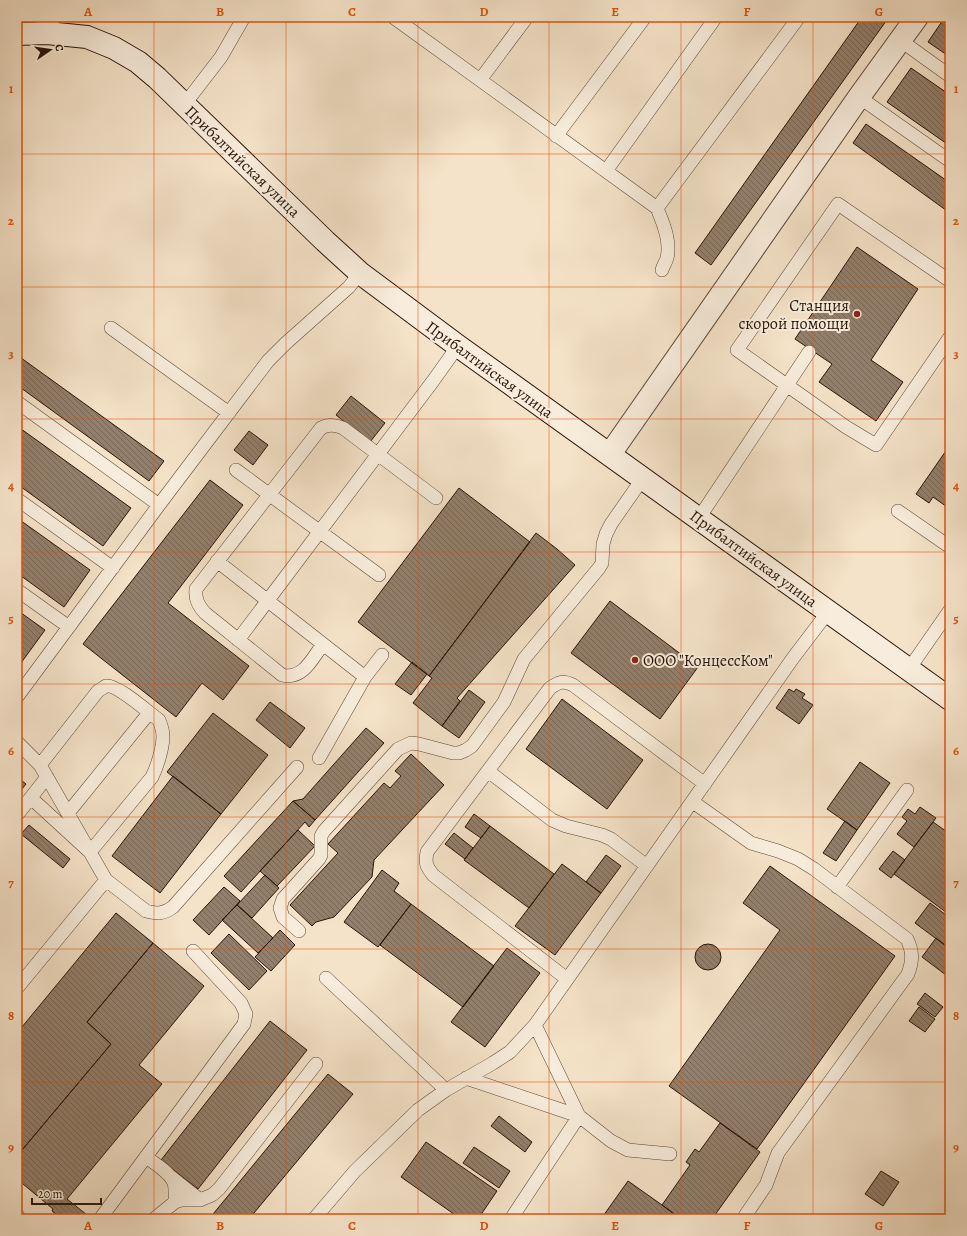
<svg xmlns="http://www.w3.org/2000/svg" width="967" height="1236" font-family="Alegreya,serif">
<defs>
<pattern id="building-back-hatch" width="6" height="6" patternUnits="userSpaceOnUse"><rect width="6" height="6" fill="#937f6b"/><path d="M-1 5l2 2M0 0l6 6M5-1l2 2" fill="none" stroke="#786756"/></pattern>
</defs>
<rect width="100%" height="100%" fill="#f5e3c9"/>
<filter id="stains"><feTurbulence type="fractalNoise" baseFrequency=".005" numOctaves="4"/><feColorMatrix values="0 0 0 0 .2 0 0 0 0 .09 0 0 0 0 .02 0 0 0 .5 -.17"/></filter>
<radialGradient id="worn" r=".72"><stop offset=".6" stop-color="#630" stop-opacity="0"/><stop offset="1" stop-color="#630" stop-opacity=".3"/></radialGradient>
<path fill="url(#building-back-hatch)" stroke="#281206" d="M862 17H889L711 265 695 253Z
M945 17H950V57L928 42Z
M911 68 950 95V146L887 102Z
M866 124 950 183V213L853 143Z
M857 247 918 289 871 360 903 382 876 421 819 382 832 364 795 339Z
M17 355 164 461 149 481 17 385Z
M351 396 385 423 370 442 336 415Z
M17 426 131 508 103 546 17 484Z
M249 431 268 445 253 465 234 450Z
M950 445V509L933 497 929 503 916 494Z
M210 480 243 505 168 603 249 666 223 700 202 683 176 717 83 644Z
M459 488 530 542 429 676 358 622Z
M17 518 90 570 64 607 17 573Z
M536 533 557 549 575 565 457 698 460 701 442 726 413 703 432 678 429 676Z
M610 601 698 667 660 719 571 653Z
M17 610 45 630 21 663 17 660Z
M17 660 21 663 17 669Z
M412 662 427 674 411 695 395 684Z
M789 689 794 692 796 689 805 694 802 698 813 705 799 724 776 708Z
M469 690 485 702 459 738 442 726Z
M562 699 643 760 607 809 526 749Z
M270 702 305 728 290 748 256 720Z
M213 713 268 755 221 814 167 772Z
M366 728 384 743 315 820 293 801 303 799Z
M411 754 444 785 374 860 372 877 334 917 316 922 312 926 290 905 338 853 328 844 384 783 390 788 401 776 395 771Z
M860 762 890 783 857 830 827 809Z
M173 776 221 814 160 893 112 856Z
M17 777 26 784 17 795Z
M293 801 315 820 309 827 305 822 241 892 224 876Z
M920 807 936 818 914 847 897 834 907 821 902 817 908 809 915 814Z
M474 814 490 826 481 838 465 827Z
M845 821 857 830 836 861 823 853Z
M933 822 950 834V915L894 874Z
M29 825 70 859 63 868 21 834Z
M490 826 554 874 529 908 464 860Z
M298 830 315 846 277 886 260 871Z
M454 833 473 848 465 859 445 844Z
M893 851 905 860 891 878 879 869Z
M606 855 621 866 601 893 586 882Z
M562 864 601 893 555 955 515 926Z
M770 866 895 956 757 1149 669 1086 780 930 743 903Z
M382 870 399 883 394 891 411 904 378 947 344 922Z
M265 875 279 888 252 918 237 905Z
M224 887 240 901 209 935 193 920Z
M930 903 950 918V949L915 923Z
M411 904 494 966 463 1007 380 945Z
M237 905 273 938 258 953 222 920Z
M116 913 153 943 87 1022 111 1044 17 1156V1033Z
M280 930 295 945 271 971 255 957Z
M229 934 267 971 249 990 211 953Z
M936 938 950 949V978L922 957Z
M153 943 204 986 139 1065 162 1084 67 1199 87 1215 83 1219H62L52 1211 53 1209 17 1179V1156L111 1044 87 1022Z
M695 957a13 13 0 1 1 26 0a13 13 0 1 1-26 0Z
M507 948 540 973 485 1047 451 1022Z
M925 993 943 1007 935 1017 917 1004Z
M919 1007 935 1019 925 1032 909 1021Z
M270 1021 307 1050 198 1189 161 1160Z
M328 1074 353 1094 249 1219H209Z
M499 1116 532 1142 525 1152 491 1126Z
M720 1123 760 1152 712 1219H681L662 1205 690 1165 686 1162 695 1149 699 1152Z
M426 1142 497 1191 478 1219H461L401 1177Z
M474 1147 510 1171 499 1188 463 1163Z
M881 1171 899 1182 883 1206 865 1194Z
M628 1181 662 1205 681 1219H601Z
M184 1214 190 1219H181Z"/>
<g fill="none" stroke-linecap="round" stroke-linejoin="round">
<g stroke="#5b4637" stroke-width="14">
<path id="lane" d="M393 17 657 208C663 223 671 241 667 258 666 262 663 266 662 270
M900 40 950 76
M480 80 527 17
M859 97 950 161
M184 105 221 57 244 17
M556 136 645 17
M606 171 716 17
M657 208 799 17
M950 281 838 204 737 350 846 427 876 445 950 337
M111 328 229 413
M17 402 159 505
M236 470 379 575
M17 499 113 568
M898 511 950 547
M699 518 809 352
M217 561 365 677 319 758
M17 590 69 627
M238 640 433 381 458 346
M323 644C312 659 303 680 282 675L205 613C198 605 195 599 196 589L321 428C329 424 335 425 343 428L436 498
M909 669 950 610
M365 677 382 655
M17 697 159 505 268 361 286 343 349 287 360 273
M17 742 40 765 106 880
M488 771 552 820 566 826 602 835 611 839 647 866
M31 798 90 852 152 777C157 767 163 748 163 736 163 731 161 725 159 720 149 713 117 684 106 686 104 687 100 690 98 691L40 765
M693 802 751 843 778 851 798 859 814 869 907 939C913 952 913 960 908 974L778 1153 766 1185 743 1219
M68 813 149 713
M17 815 47 777
M837 887 907 790
M299 931 283 917 280 908 283 899 319 859 321 855V836L324 831 398 749 411 743 419 744 453 753H459L466 750 472 746 504 702 524 659 599 568 602 563 603 544 606 534 611 524 643 478
M326 978 446 1090
M567 979 433 875C426 866 425 863 427 852L550 688C559 682 563 680 573 685L705 784
M17 988 106 880 146 911C157 914 164 914 173 907L297 767
M466 1078 579 1116 611 1141 628 1150 670 1154
M146 1157C155 1164 170 1172 174 1183 176 1189 175 1196 175 1202
M170 1176 200 1200
M17 1215 20 1219
M100 1219 244 1024 246 1014 241 1003 193 951
M154 1219 175 1202 181 1200H200L212 1195 219 1189 316 1064
M314 1219 355 1171 418 1110 446 1090 493 1063 510 1052 535 1025 793 658 828 612
M511 1219 579 1116 535 1025"/>
</g>
<g stroke="#5b4637" stroke-width="24">
<path id="street" d="M47 33 48 17
M610 454 859 97 917 17"/>
</g>
<g stroke="#281206" stroke-width="24">
<path id="secondary" d="M17 34 47 33 87 37 114 48 138 62 157 78 325 241 360 273 458 346 950 699"/>
</g>
<use href="#lane" stroke="#f8eddc" stroke-width="13"/>
<use href="#street" stroke="#f8eddc" stroke-width="22"/>
<use href="#secondary" stroke="#f8eddc" stroke-width="22"/>
</g>
<path fill="none" stroke="#de550c" stroke-width="1" stroke-opacity="0.55" d="M154 17V1219M286 17V1219M418 17V1219M549 17V1219M681 17V1219M813 17V1219M17 154H950M17 287H950M17 419H950M17 552H950M17 684H950M17 817H950M17 949H950M17 1082H950"/>
<g fill="#8f2418" stroke="#f8eddc" stroke-width="1.5">
<circle cx="857" cy="314" r="4"/>
<circle cx="635" cy="660" r="4"/>
</g>
<g text-anchor="middle" stroke-width="4" stroke-linejoin="round" paint-order="stroke">
<g font-size="16" fill="#281206" stroke="#f8eddc">
<text transform="translate(243 161) rotate(44)" y="6">Прибалтийская улица</text>
<text transform="translate(490 369) rotate(36)" y="6">Прибалтийская улица</text>
<text transform="translate(754 558) rotate(36)" y="6">Прибалтийская улица</text>
</g>
<g font-size="16" fill="#281206" stroke="#f8eddc" text-anchor="end">
<text x="849" y="311">Станция<tspan x="849" dy="18">скорой помощи</tspan></text>
<text x="643" y="666" text-anchor="start">ООО "КонцессКом"</text>
</g>
</g>
<rect width="967" height="1236" fill="none" stroke="#f5e3c9" stroke-width="44"/>
<g transform="translate(50 50) rotate(77)" stroke="#f8eddc" stroke-width="3" paint-order="stroke">
<path d="M0-3L7 15L0 10L-7 15Z" fill="#281206"/>
<text y="-6" font-size="11" font-weight="bold" text-anchor="middle" fill="#281206">С</text>
</g>
<path d="M32 1198v6h69v-6" fill="none" stroke="#281206" stroke-width="2"/>
<text x="38" y="1198" font-size="12" fill="#281206" stroke="#f8eddc" stroke-width="3" paint-order="stroke">20 m</text>
<rect x="22" y="22" width="923" height="1192" fill="none" stroke="#de550c" stroke-width="1.5"/>
<g font-size="13" text-anchor="middle" font-weight="bold" fill="#de550c">
<text x="88" y="16">A</text>
<text x="220" y="16">B</text>
<text x="352" y="16">C</text>
<text x="484" y="16">D</text>
<text x="615" y="16">E</text>
<text x="747" y="16">F</text>
<text x="879" y="16">G</text>
<text x="11" y="93">1</text>
<text x="956" y="93">1</text>
<text x="11" y="225">2</text>
<text x="956" y="225">2</text>
<text x="11" y="358">3</text>
<text x="956" y="358">3</text>
<text x="11" y="490">4</text>
<text x="956" y="490">4</text>
<text x="11" y="623">5</text>
<text x="956" y="623">5</text>
<text x="11" y="755">6</text>
<text x="956" y="755">6</text>
<text x="11" y="887">7</text>
<text x="956" y="887">7</text>
<text x="11" y="1020">8</text>
<text x="956" y="1020">8</text>
<text x="11" y="1152">9</text>
<text x="956" y="1152">9</text>
<text x="88" y="1230">A</text>
<text x="220" y="1230">B</text>
<text x="352" y="1230">C</text>
<text x="484" y="1230">D</text>
<text x="615" y="1230">E</text>
<text x="747" y="1230">F</text>
<text x="879" y="1230">G</text>
</g>
<rect width="100%" height="100%" filter="url(#stains)"/>
<rect width="100%" height="100%" fill="url(#worn)"/>
</svg>
